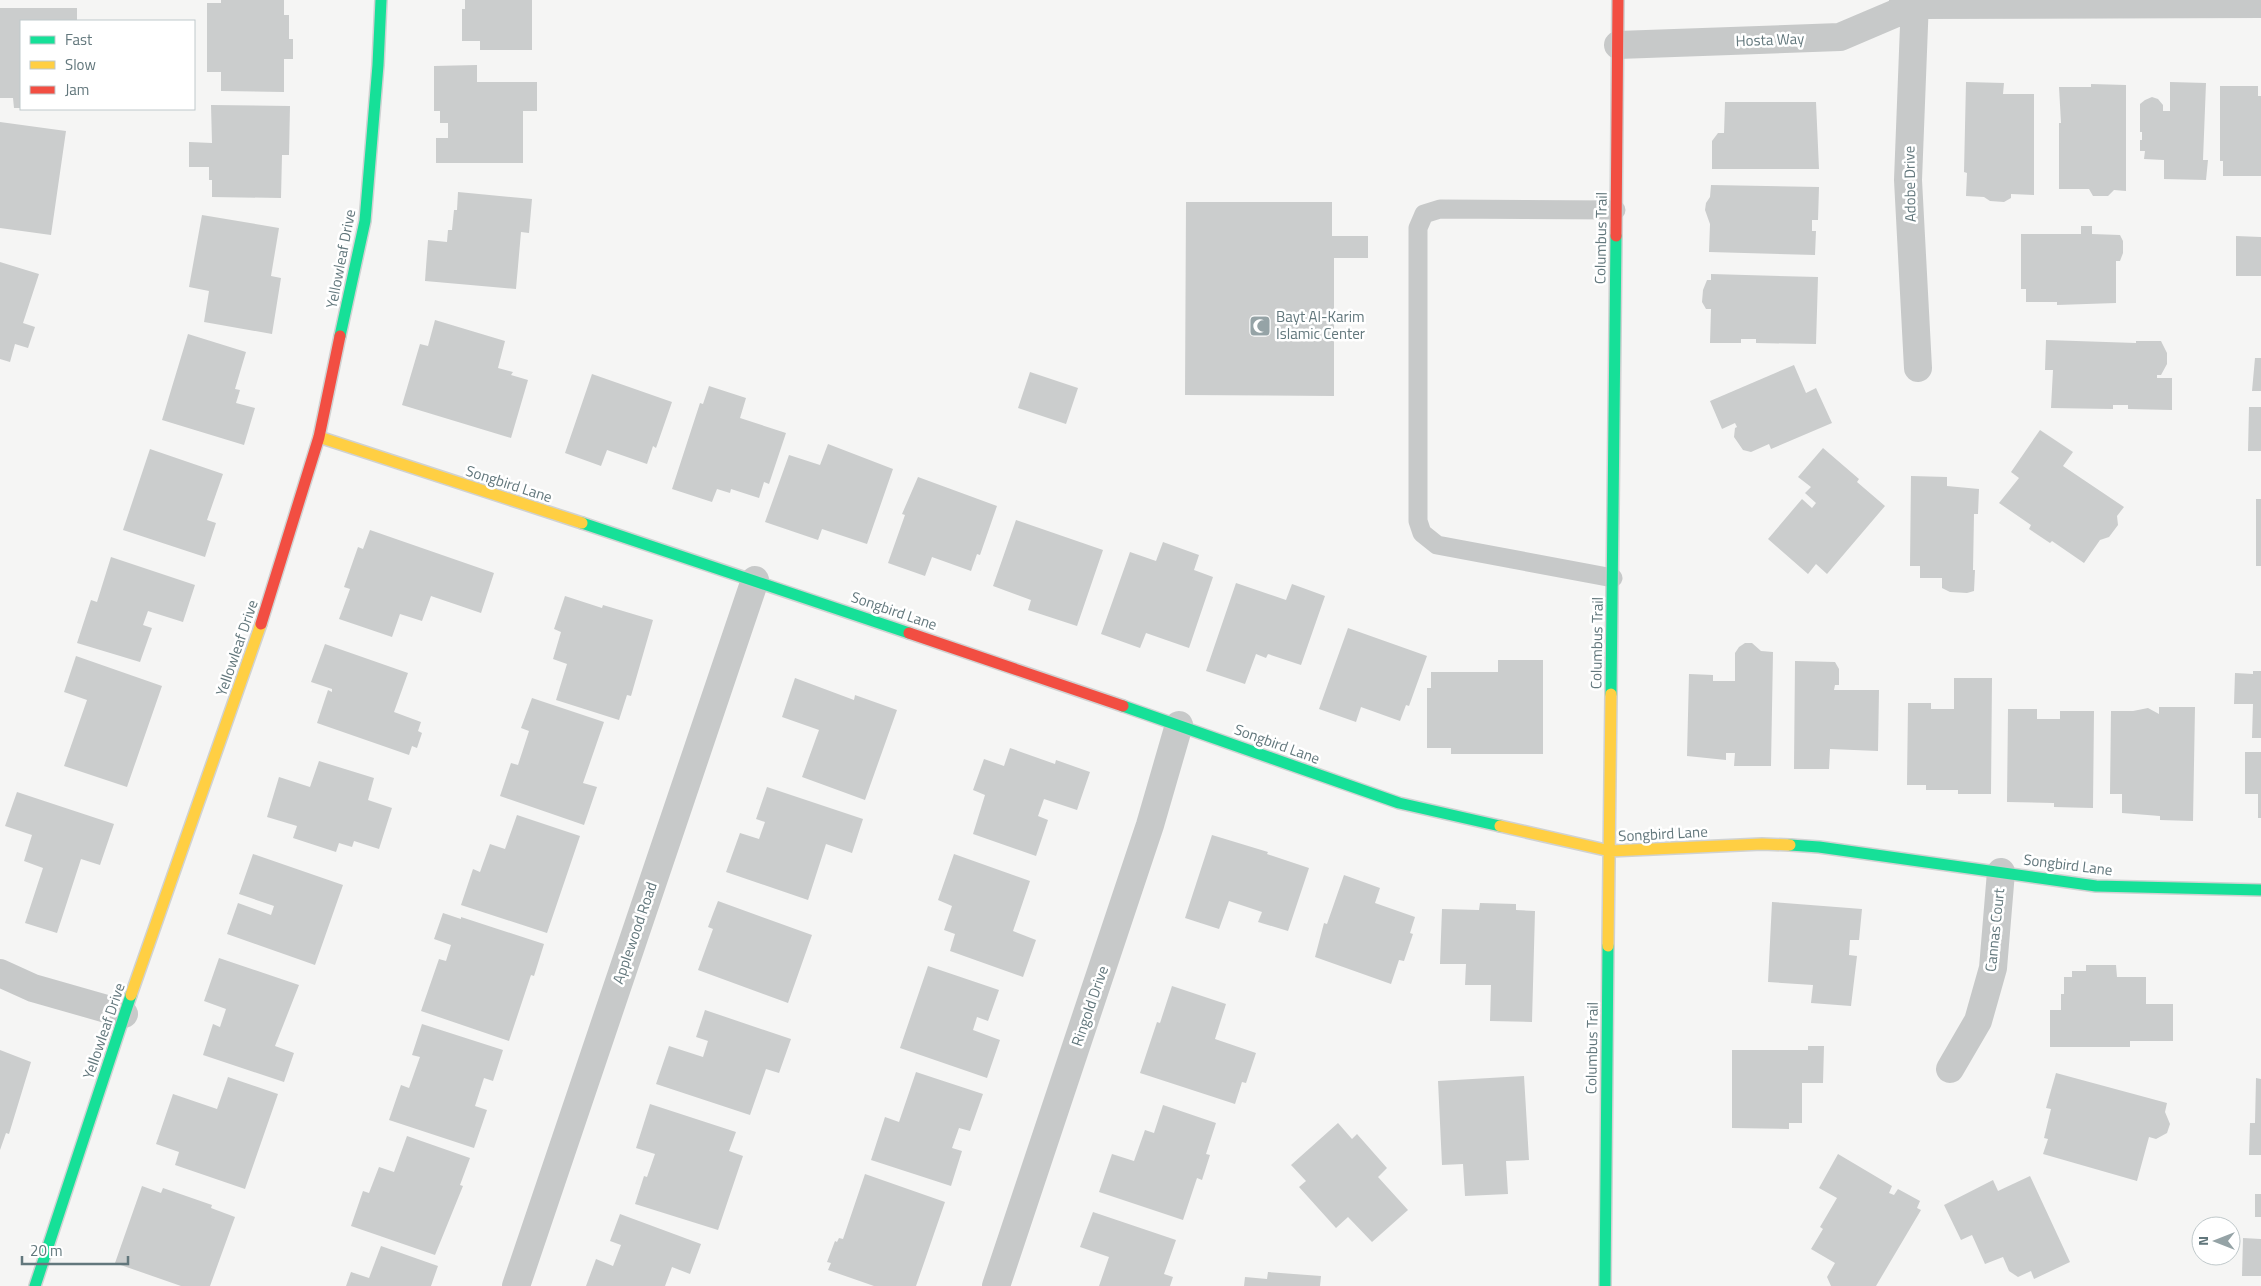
<svg xmlns="http://www.w3.org/2000/svg" width="2261" height="1286" font-family="'Titillium Web',sans-serif">
<rect width="100%" height="100%" fill="#f5f5f4"/>
<path fill="#cbcdcd" d="M221 0H284V15H289V39H293V59H284V92L221 91V72H207V3H221Z
M465 0H532V50H480V41H462V9H465Z
M0 8H77V21H21V108H14L13 98H0Z
M477 65V82H537V111H523V163H436V138H448V123H440V111H434V66Z
M1966 82 2004 83 2003 94H2034V195L2011 194V198L2004 202 1990 201 1984 197 1966 196 1967 173 1964 172Z
M2170 82 2206 83 2203 160H2208L2206 180 2164 179V160L2144 159 2145 151H2140V140H2142V132H2140V104L2145 100 2152 97 2158 99 2163 105V111H2170Z
M2091 84 2126 85V191L2114 190 2108 196H2093L2089 189H2059V123H2061L2059 87H2091Z
M2220 86H2258V96H2261V176H2223V161H2220Z
M1725 102H1816L1819 169H1712V141L1718 133H1724Z
M211 105 290 106 289 155H282L281 198 212 197V180H209V167H189V142L212 143Z
M0 122 66 131 51 235 0 228Z
M1711 185 1819 187 1818 220H1812V231H1816L1815 255 1709 252 1710 224 1705 210 1706 203 1710 197Z
M458 192 532 199 529 233 521 232 516 289 425 281 428 240 447 242 448 230H452L454 210H457Z
M1186 202H1332V236H1368V258H1334V396L1185 395Z
M202 215 279 228 271 276 281 278 272 334 204 322 209 291 189 287Z
M2081 226H2092V234L2120 235 2123 241V253L2120 261H2116V303L2057 305V302H2026V289H2021V234H2081Z
M2236 236 2261 237V276H2236Z
M0 262 39 274 23 323 35 327 28 348 15 344 10 362 0 359Z
M1711 274 1818 277 1816 344 1756 343V339H1741V343H1710L1711 309H1706L1702 302 1703 290 1707 280H1711Z
M435 320 505 341 498 368 513 372 511 375 528 380 511 438 402 405 420 344 428 346Z
M188 334 246 352 235 389 240 390 236 403 255 408 244 445 162 420Z
M2046 340 2136 343V341H2161L2167 353V364L2161 375H2157V378H2172V410L2128 409V405H2113V409L2051 408 2053 370H2045Z
M2255 358H2261V391H2252Z
M1794 365 1806 393 1816 388 1832 423 1771 449 1769 444 1751 452 1743 450 1734 437 1735 428 1737 427 1735 423 1722 429 1710 401Z
M1030 372 1078 388 1066 424 1018 408Z
M592 374 672 402 656 448 653 446 647 464 607 450 601 466 565 453Z
M709 386 746 398 740 418 786 433 769 484 764 482 759 498 731 489 730 493 717 489 712 502 672 489 700 403 703 404Z
M2249 407H2261V451H2248Z
M2040 430 2073 452 2063 466 2124 507 2117 516 2118 525 2109 537 2100 540 2084 563 2052 541 2050 543 2029 529 2031 525 1999 503 2019 478 2011 472Z
M828 444 893 469 867 544 822 529 818 540 765 522 789 455 820 465Z
M1823 448 1859 479 1857 482 1885 506 1827 574 1816 564 1808 574 1768 539 1802 499 1812 508 1816 503 1805 493 1811 487 1798 477Z
M150 449 223 474 207 520 216 523 205 557 123 530Z
M1911 476 1947 477V486L1979 489 1978 514H1974L1973 570H1975L1974 591 1967 593 1950 592 1942 588V578H1920V566H1910Z
M918 477 997 506 980 555 977 554 971 571 932 557 925 576 888 563 905 515 902 514Z
M2256 499H2261V566H2256Z
M1016 520 1103 550 1077 626 1028 610 1031 600 993 586Z
M370 530 494 573 481 613 431 596 422 621 400 614 392 637 339 619 350 589 344 587 358 547 363 549Z
M1163 542 1199 555 1194 570 1213 577 1189 648 1146 633 1140 648 1101 634 1130 552 1156 561Z
M111 557 195 585 183 622 148 611 143 625 152 628 140 662 77 643 91 600 97 602Z
M1236 583 1286 600 1292 584 1325 596 1301 665 1268 654 1266 658 1256 654 1245 684 1206 671Z
M565 596 602 608 603 605 653 620 631 696 627 695 619 720 556 700 567 664 553 659 561 632 554 629Z
M1348 628 1427 656 1409 706 1406 705 1400 721 1361 707 1356 722 1319 709Z
M1745 643H1752L1761 651 1773 652 1771 766H1734L1735 753H1726V760L1687 756 1689 674 1713 675V681H1735V653L1739 647Z
M325 644 408 673 394 712 421 722 418 731 422 733 417 748 412 746 409 755 317 723 328 690 332 692V689L311 682Z
M76 656 162 686 127 787 64 766 87 700 64 692Z
M1498 660H1543V754H1451V748H1427V688H1431V672H1498Z
M1795 661 1835 662 1839 669V685H1835L1834 690H1879L1878 751 1830 749 1829 769H1794Z
M2253 671H2261V738H2252L2253 704H2234L2235 673 2253 674Z
M795 678 854 700 855 695 897 710 865 800 802 777 819 730 782 717Z
M1954 678H1992L1991 794H1958V790H1926V785H1907L1908 703H1931V709H1954Z
M532 698 604 722 583 783 597 787 584 825 500 796 511 763 518 765 529 731 521 728Z
M2159 707H2195L2193 821 2160 820V816L2122 813V794H2110L2111 711H2133L2148 708 2159 714Z
M2008 709H2037V719H2060V711H2094L2093 808 2054 807V803L2007 802Z
M1010 748 1055 764 1056 760 1090 772 1077 810 1044 799 1038 816 1048 820 1036 856 973 834 985 795 973 790 984 759 1004 766Z
M2245 752H2261V818H2258V794H2245Z
M319 761 374 778 368 800 392 808 379 849 354 841 352 847 339 843 336 852 293 838 297 826 267 817 279 777 310 787Z
M767 787 863 819 852 853 826 844 808 900 726 872 740 833 759 839 765 822 756 819Z
M17 792 114 824 100 865 81 859 57 933 25 923 43 868 24 861 32 835 5 826Z
M517 815 580 836 547 933 461 905 473 869 480 872 490 844 505 849Z
M1212 835 1268 852 1267 854 1309 868 1288 931 1258 922 1262 912 1229 901 1219 929 1185 918Z
M253 854 343 885 315 965 227 934 238 903 271 915 274 906 239 894Z
M954 854 1030 881 1013 931 1036 940 1023 977 950 951 955 934 944 930 952 906 938 900Z
M1344 875 1380 888 1375 903 1415 917 1410 933 1413 934 1404 961 1399 960 1391 984 1315 957 1324 923 1327 924Z
M718 901 812 935 788 1003 698 970 713 929 708 927Z
M1772 902 1862 909 1859 940H1850L1849 955 1857 956 1851 1006 1811 1003 1813 985 1768 982Z
M1480 903 1516 904V910L1535 911 1532 1022 1490 1021 1491 985H1465L1466 964H1440L1442 909 1479 910Z
M443 913 461 919V917L544 944 534 976 531 975 509 1041 421 1011 439 959 446 961 451 945 434 939Z
M219 958 299 985 275 1046 294 1053 284 1082 203 1055 213 1024 220 1027 226 1009 204 1001Z
M2086 965H2116L2117 977H2146V1004H2173V1041H2130V1047H2050V1010H2061V994H2064V977H2072V971H2086Z
M928 966 999 990 988 1021 977 1017 973 1030 1000 1040 987 1078 900 1048Z
M1172 986 1226 1004 1215 1039 1256 1053 1246 1083 1242 1082 1235 1104 1140 1073 1157 1022 1160 1023Z
M705 1010 791 1039 779 1073 766 1069 750 1115 656 1084 669 1046 703 1057 708 1041 696 1037Z
M422 1024 503 1050 493 1081 484 1078 475 1106 487 1110 474 1148 389 1120 401 1085 409 1088 420 1057 412 1055Z
M1808 1046H1824L1823 1083H1802V1123H1789V1129L1732 1128V1050H1808Z
M0 1050 31 1062 9 1134 6 1133 0 1150Z
M916 1072 983 1094 970 1131 959 1128 952 1148 962 1151 951 1186 871 1160 885 1117 899 1122Z
M2056 1073 2167 1103 2165 1112 2170 1124 2167 1133 2156 1139 2149 1137 2137 1181 2043 1154 2048 1139 2044 1138 2051 1109 2046 1108Z
M1524 1076 1529 1160 1506 1161 1508 1194 1465 1196 1463 1164 1442 1165 1438 1081Z
M228 1077 278 1094 245 1189 175 1165 179 1152 156 1144 173 1094 217 1109Z
M2256 1078 2261 1079V1155H2249L2250 1123H2255Z
M650 1104 736 1132 729 1151 743 1156 718 1230 635 1204 644 1176 647 1177 655 1154 636 1148Z
M1163 1105 1216 1123 1206 1154 1210 1155 1202 1180 1197 1178 1183 1220 1099 1192 1112 1154 1134 1161 1145 1130 1154 1133Z
M1338 1123 1352 1139 1357 1134 1387 1168 1378 1177 1408 1210 1372 1242 1348 1217 1336 1228 1299 1187 1306 1181 1291 1165Z
M407 1136 470 1158 460 1185 463 1186 435 1255 351 1226 363 1191 369 1193 379 1167 394 1172Z
M1838 1154 1892 1186 1889 1193 1894 1195 1898 1189 1920 1201 1917 1208 1921 1210 1876 1286H1831L1827 1277 1835 1263 1811 1249 1823 1229 1820 1227 1837 1198 1819 1188Z
M865 1174 945 1202 916 1286H874L828 1270 831 1263 827 1262 835 1241 837 1242 839 1238 843 1239Z
M2030 1176 2070 1262 2034 1279 2031 1271 2018 1277 2009 1271 2003 1257 1985 1264 1972 1235 1961 1240 1944 1205 1993 1180 1998 1191Z
M142 1186 161 1193 163 1188 212 1205 211 1208 235 1217 210 1286H181L115 1263Z
M2255 1194H2261V1217H2255Z
M1093 1212 1176 1240 1164 1274 1173 1277 1170 1286H1099L1109 1257 1080 1247Z
M620 1214 701 1244 690 1274 672 1267 665 1286H586L596 1259 613 1266 621 1245 610 1241Z
M2243 1238 2261 1239V1276H2242Z
M381 1246 438 1266 431 1286H346L351 1272 369 1278Z
M1268 1272 1321 1276 1320 1286H1244L1245 1277 1267 1279Z"/>
<g fill="none" stroke-linecap="round" stroke-linejoin="round">
<g stroke="#d0d2d2" stroke-width="14">
<path id="fast" d="M340 336 365 221 378 65 381 0
M582 523 909 633
M1611 694 1616 236
M1123 706 1399 803 1500 826
M1790 845 1819 847 2096 886 2261 890
M35 1286 131 995
M1605 1286 1608 946"/>
</g>
<g stroke="#d0d2d2" stroke-width="14">
<path id="slow" d="M319 437 582 523
M1500 826 1610 851 1762 844 1790 845
M1608 946 1611 694
M131 995 261 624"/>
</g>
<g stroke="#d0d2d2" stroke-width="14">
<path id="jam" d="M1616 236 1618 0
M261 624 319 437 340 336
M909 633 1123 706"/>
</g>
<path stroke="#c7c9c9" stroke-width="19" d="M1613 578 1437 545 1422 533 1418 521V228L1424 214 1440 209 1616 210"/>
<path stroke="#c7c9c9" stroke-width="28" d="M1903 0 1915 5 2261 4
M1915 0 1908 180 1918 368
M1618 45 1840 37 1915 5
M0 973 33 988 124 1014
M1950 1069 1978 1021 1993 968 2001 872
M516 1286 755 580
M996 1286 1150 825 1179 725"/>
<use href="#fast" stroke="#16e098" stroke-width="11"/>
<use href="#slow" stroke="#ffcf43" stroke-width="11"/>
<use href="#jam" stroke="#f24e42" stroke-width="11"/>
</g>
<defs>
<g id="mosque-square" transform="scale(1.125)"><rect x="-9" y="-9" width="18" height="18" rx="4" fill="#95a3a6" stroke="#fff"/><path d="M3.5-4.9A6 6 0 1 0 3.5 4.9A5 5 0 1 1 3.5-4.9Z" fill="#fff"/></g>
</defs>
<g fill-rule="evenodd">
<use href="#mosque-square" x="1260" y="326"/>
</g>
<g text-anchor="middle" stroke-width="5" stroke-linejoin="round" paint-order="stroke">
<g font-size="15" fill="#62777c" stroke="#fff">
<text transform="translate(1770 40) rotate(-2)" y="5">Hosta Way</text>
<text transform="translate(1910 184) rotate(-91)" y="5">Adobe Drive</text>
<text transform="translate(1601 238) rotate(-89)" y="5">Columbus Trail</text>
<text transform="translate(341 259) rotate(-79)" y="5">Yellowleaf Drive</text>
<text transform="translate(509 484) rotate(18)" y="5">Songbird Lane</text>
<text transform="translate(894 611) rotate(19)" y="5">Songbird Lane</text>
<text transform="translate(1597 643) rotate(-89)" y="5">Columbus Trail</text>
<text transform="translate(237 648) rotate(-71)" y="5">Yellowleaf Drive</text>
<text transform="translate(1277 744) rotate(20)" y="5">Songbird Lane</text>
<text transform="translate(1663 834) rotate(-3)" y="5">Songbird Lane</text>
<text transform="translate(2068 865) rotate(7)" y="5">Songbird Lane</text>
<text transform="translate(1995 930) rotate(-84)" y="5">Cannas Court</text>
<text transform="translate(635 933) rotate(-71)" y="5">Applewood Road</text>
<text transform="translate(1090 1006) rotate(-71)" y="5">Ringold Drive</text>
<text transform="translate(104 1031) rotate(-71)" y="5">Yellowleaf Drive</text>
<text transform="translate(1592 1048) rotate(-89)" y="5">Columbus Trail</text>
</g>
<g font-size="15" fill="#62777c" stroke="#fff" text-anchor="start">
<text x="1276" y="322">Bayt Al-Karim<tspan x="1276" dy="17">Islamic Center</tspan></text>
</g>
</g>
<rect x="20" y="20" width="175" height="90" fill="#ffffff" stroke="#c0c9cb"/>
<rect x="30" y="36" width="25" height="8" fill="#16e098" stroke="#c0c9cb"/>
<text x="65" y="45" font-size="15" fill="#62777c">Fast</text>
<rect x="30" y="61" width="25" height="8" fill="#ffcf43" stroke="#c0c9cb"/>
<text x="65" y="70" font-size="15" fill="#62777c">Slow</text>
<rect x="30" y="86" width="25" height="8" fill="#f24e42" stroke="#c0c9cb"/>
<text x="65" y="95" font-size="15" fill="#62777c">Jam</text>
<g transform="translate(2216 1241) rotate(270)"><circle r="24" fill="#ffffff" stroke="#c0c9cb"/>
<path d="M0-4L9 19L0 12L-9 19Z" fill="#95a3a6"/>
<text y="-8" font-size="14" font-weight="bold" text-anchor="middle" fill="#62777c">N</text>
</g>
<path d="M22 1256v8h106v-8" fill="none" stroke="#62777c" stroke-width="2.5"/>
<text x="30" y="1256" font-size="15" fill="#62777c" stroke="#ffffff" stroke-width="4" paint-order="stroke">20 m</text>
</svg>
